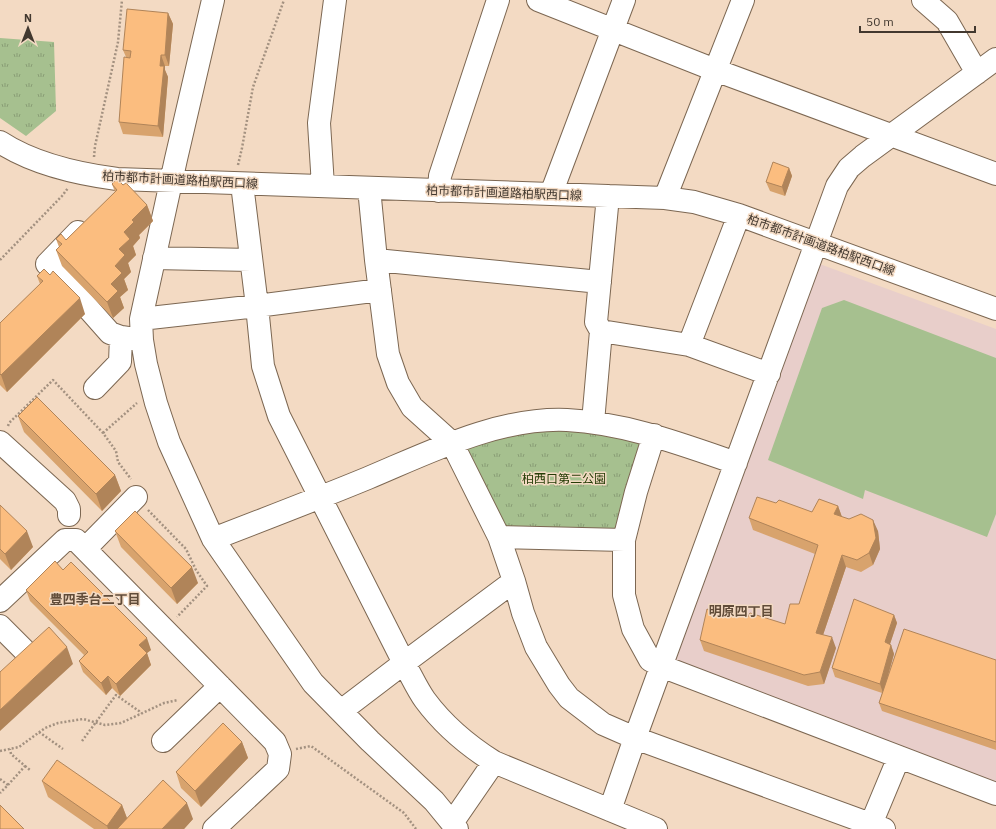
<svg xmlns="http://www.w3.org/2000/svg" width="996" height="829" font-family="'IBM Plex Sans','Noto Sans JP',sans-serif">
<defs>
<pattern id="grass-tufts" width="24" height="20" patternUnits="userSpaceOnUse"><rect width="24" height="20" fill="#a6c08f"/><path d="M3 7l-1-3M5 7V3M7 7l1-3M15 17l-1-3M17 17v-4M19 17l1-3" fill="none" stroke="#899d75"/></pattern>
</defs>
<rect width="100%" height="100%" fill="#f3dac3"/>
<path fill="#e8ceca" d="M817 263 996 329V786L670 658Z"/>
<path fill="url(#grass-tufts)" d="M0 38 54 42 56 111 26 136 0 118Z
M558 428 644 439 618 531 505 527 468 449 500 437Z"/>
<path fill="#a6c08f" d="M844 300 996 358V514L987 537 865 490 863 499 768 460 822 308Z"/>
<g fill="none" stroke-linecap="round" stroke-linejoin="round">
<g stroke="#7c6752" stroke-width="24">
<path id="minor" d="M213 0 176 159 141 319 142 340 146 364 156 403 169 442 213 539 313 683 370 741 434 801 457 829
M538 0 715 70 996 174
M923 0 947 21 977 73
M0 142C32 163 79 174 117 179L665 198 694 202 739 215 996 309
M242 184 257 306 263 366 279 416 404 663C411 675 417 689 425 700 445 727 467 745 494 762L656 829
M323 186 319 123 335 0
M369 188 376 260 388 354 398 383 412 407 452 443 499 537 514 581 523 613 536 647 559 685 569 698 603 724 635 738 884 829
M439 191 440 176 498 0
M551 194 624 0
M665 198 743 0
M78 232 47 264 56 272 110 333 121 337 142 340
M154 258 251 260
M376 260 600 282
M141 319 257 306 380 290
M601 331 689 345 769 374
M689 345 739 215
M95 388 120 362 121 337
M593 422 601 331 596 322 608 196
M654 435 636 492 624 540V595L633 629 650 660 661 666 996 794
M0 442 65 501 69 509V515
M499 537 624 540
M213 539C265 519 317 499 368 478 430 452 498 417 567 420 625 423 681 444 736 463
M85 549 136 497
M0 601 65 540H76L275 742 280 754 278 769 214 829
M0 626 24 650
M341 711 404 663 514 581
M163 741 220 686
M610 810 635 738 837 186 849 168 863 156 996 59
M452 823 494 762
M869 829 899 757"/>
</g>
<path stroke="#a39180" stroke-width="2.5" stroke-dasharray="2 2" stroke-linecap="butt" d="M94 157 95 146 118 42 122 0
M238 165 242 148 253 87 284 0
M0 260 62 196 68 188
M8 426 9 423 53 380 103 433 116 451 118 462 131 479
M103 433 137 403
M148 510 186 549 196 570 207 586 177 617
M39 732 63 749
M82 741 116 695 139 711 140 714
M296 749 311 746 404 813 416 829
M0 751 19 747 45 728 58 723 83 719 105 725 121 723 164 703 178 700
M25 766 30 770
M0 779 8 785 0 793
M8 785 25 766 11 754 10 749"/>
<use href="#minor" stroke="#fff" stroke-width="22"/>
</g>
<path fill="#d8a36d" d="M168 13 173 24 169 66H165V70L168 77 163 137 123 134 119 122 126 57 123 50Z
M789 168 792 176 785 196 770 191 766 182Z
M112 184 123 185 147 205 153 221 139 235 140 238 133 246 136 255 128 263 131 272 124 279 128 290 120 297 124 308 113 318 62 266 56 250 59 247 56 239 66 240 115 192Z
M37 276 85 314 7 392 0 385V323L40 284Z
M18 416 115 475 121 491 102 511 24 432Z
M776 503 812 512 838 506 842 517 878 531 880 549 873 565 861 572 846 567 823 635 836 648 824 684 808 686 704 651 700 640 713 612 748 617 785 624 799 604 815 554 753 530 749 518Z
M0 505 33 547 11 570 0 559Z
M115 531 198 583 177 604 121 547Z
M63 570 151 650 147 653 151 665 120 696 112 688 106 695 83 672 79 661 84 655 30 601 26 590Z
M894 615 897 623 890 644 891 645 894 654 888 676 996 660V750L882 711 879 703 882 693 835 677 832 668Z
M242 742 248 758 201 807 181 788 176 772Z
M42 781 122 805 127 818 193 819 184 829H94L48 797Z"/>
<path fill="#b08459" d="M168 13 173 24 169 66 165 55Z
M161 55 165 66V70L168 77 163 137 158 126 160 66Z
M789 168 792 176 785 196 782 187Z
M147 205 153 221 139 235 140 238 133 246 136 255 128 263 131 272 124 279 128 290 120 297 124 308 113 318 107 302 115 266 124 232 132 220Z
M80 298 85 314 7 392 1 375Z
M115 475 121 491 102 511 96 494Z
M838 506 842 517 834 514Z
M873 520 878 531 880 549 873 565 869 553Z
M27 531 33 547 11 570 5 554Z
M842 555 846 567 820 644 816 633Z
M192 567 198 583 177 604 171 588Z
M894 615 897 623 888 650 885 642Z
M832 637 836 648 824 684 820 672Z
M147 638 151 650 147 653 151 665 120 696 116 684 139 645Z
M891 645 894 654 883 693 880 684Z
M67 647 73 664 0 731V710Z
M108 676 112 688 106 695 101 683Z
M242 742 248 758 201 807 195 791Z
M187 803 193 819 184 829H162Z
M122 805 128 821 117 829H108L107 826Z"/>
<path fill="#fbbd7f" stroke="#b08459" d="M127 9 168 13 165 55H161L160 66H164L158 126 119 122 124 57 130 58 131 51 123 50Z
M773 162 789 168 782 187 766 182Z
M117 179 123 185 126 183 147 205 132 220 134 222 124 232 130 239 119 249 125 255 115 266 122 273 111 284 118 291 107 302 56 250 62 244 56 239 61 234 66 240 117 190 112 184Z
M44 269 50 275 53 271 80 298 1 375 0 374V323L43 281 37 276Z
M37 397 115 475 96 494 18 416Z
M757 497 776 503 779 500 812 512 819 499 838 506 834 514 849 519 861 514 873 520 876 538 869 553 857 560 842 555 816 633 832 637 820 672 804 675 700 640 707 609 713 612 717 606 748 617 750 613 785 624 790 604H799L818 545 749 518Z
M0 505 27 531 5 554 0 549Z
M135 511 192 567 171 588 115 531Z
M55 561 63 570 71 562 147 638 139 645 147 653 116 684 108 676 101 683 79 661 88 652 26 590Z
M854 599 894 615 885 642 891 645 880 684 832 668Z
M49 627 67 647 0 710V672Z
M904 629 996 660V742L879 703Z
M223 723 242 742 195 791 176 772Z
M57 760 122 805 107 826 42 781Z
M163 780 187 803 162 829H117Z
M0 805 24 829H0Z"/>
<g text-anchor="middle" stroke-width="3" stroke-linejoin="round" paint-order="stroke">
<g font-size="12" fill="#42382f" stroke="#f3dac3">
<text transform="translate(180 180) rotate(3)" y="4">柏市都市計画道路柏駅西口線</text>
<text transform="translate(504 193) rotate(2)" y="4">柏市都市計画道路柏駅西口線</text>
<text transform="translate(821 245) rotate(20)" y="4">柏市都市計画道路柏駅西口線</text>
</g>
<g font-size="12" fill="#263d07" stroke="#f3dac3">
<text x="564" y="483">柏西口第二公園</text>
</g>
<g font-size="13" font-weight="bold" fill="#614c39" stroke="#f3dac3">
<text x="95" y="604">豊四季台二丁目</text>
<text x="741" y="616">明原四丁目</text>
</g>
</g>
<g transform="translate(28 28)" stroke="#f3dac3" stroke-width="3" paint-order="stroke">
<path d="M0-3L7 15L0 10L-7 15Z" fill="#42382f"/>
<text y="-6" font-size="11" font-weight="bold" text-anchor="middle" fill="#42382f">N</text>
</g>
<path d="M860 26v6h115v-6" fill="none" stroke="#42382f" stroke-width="2"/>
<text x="866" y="26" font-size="12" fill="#42382f" stroke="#f3dac3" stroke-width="3" paint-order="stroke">50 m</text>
</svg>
